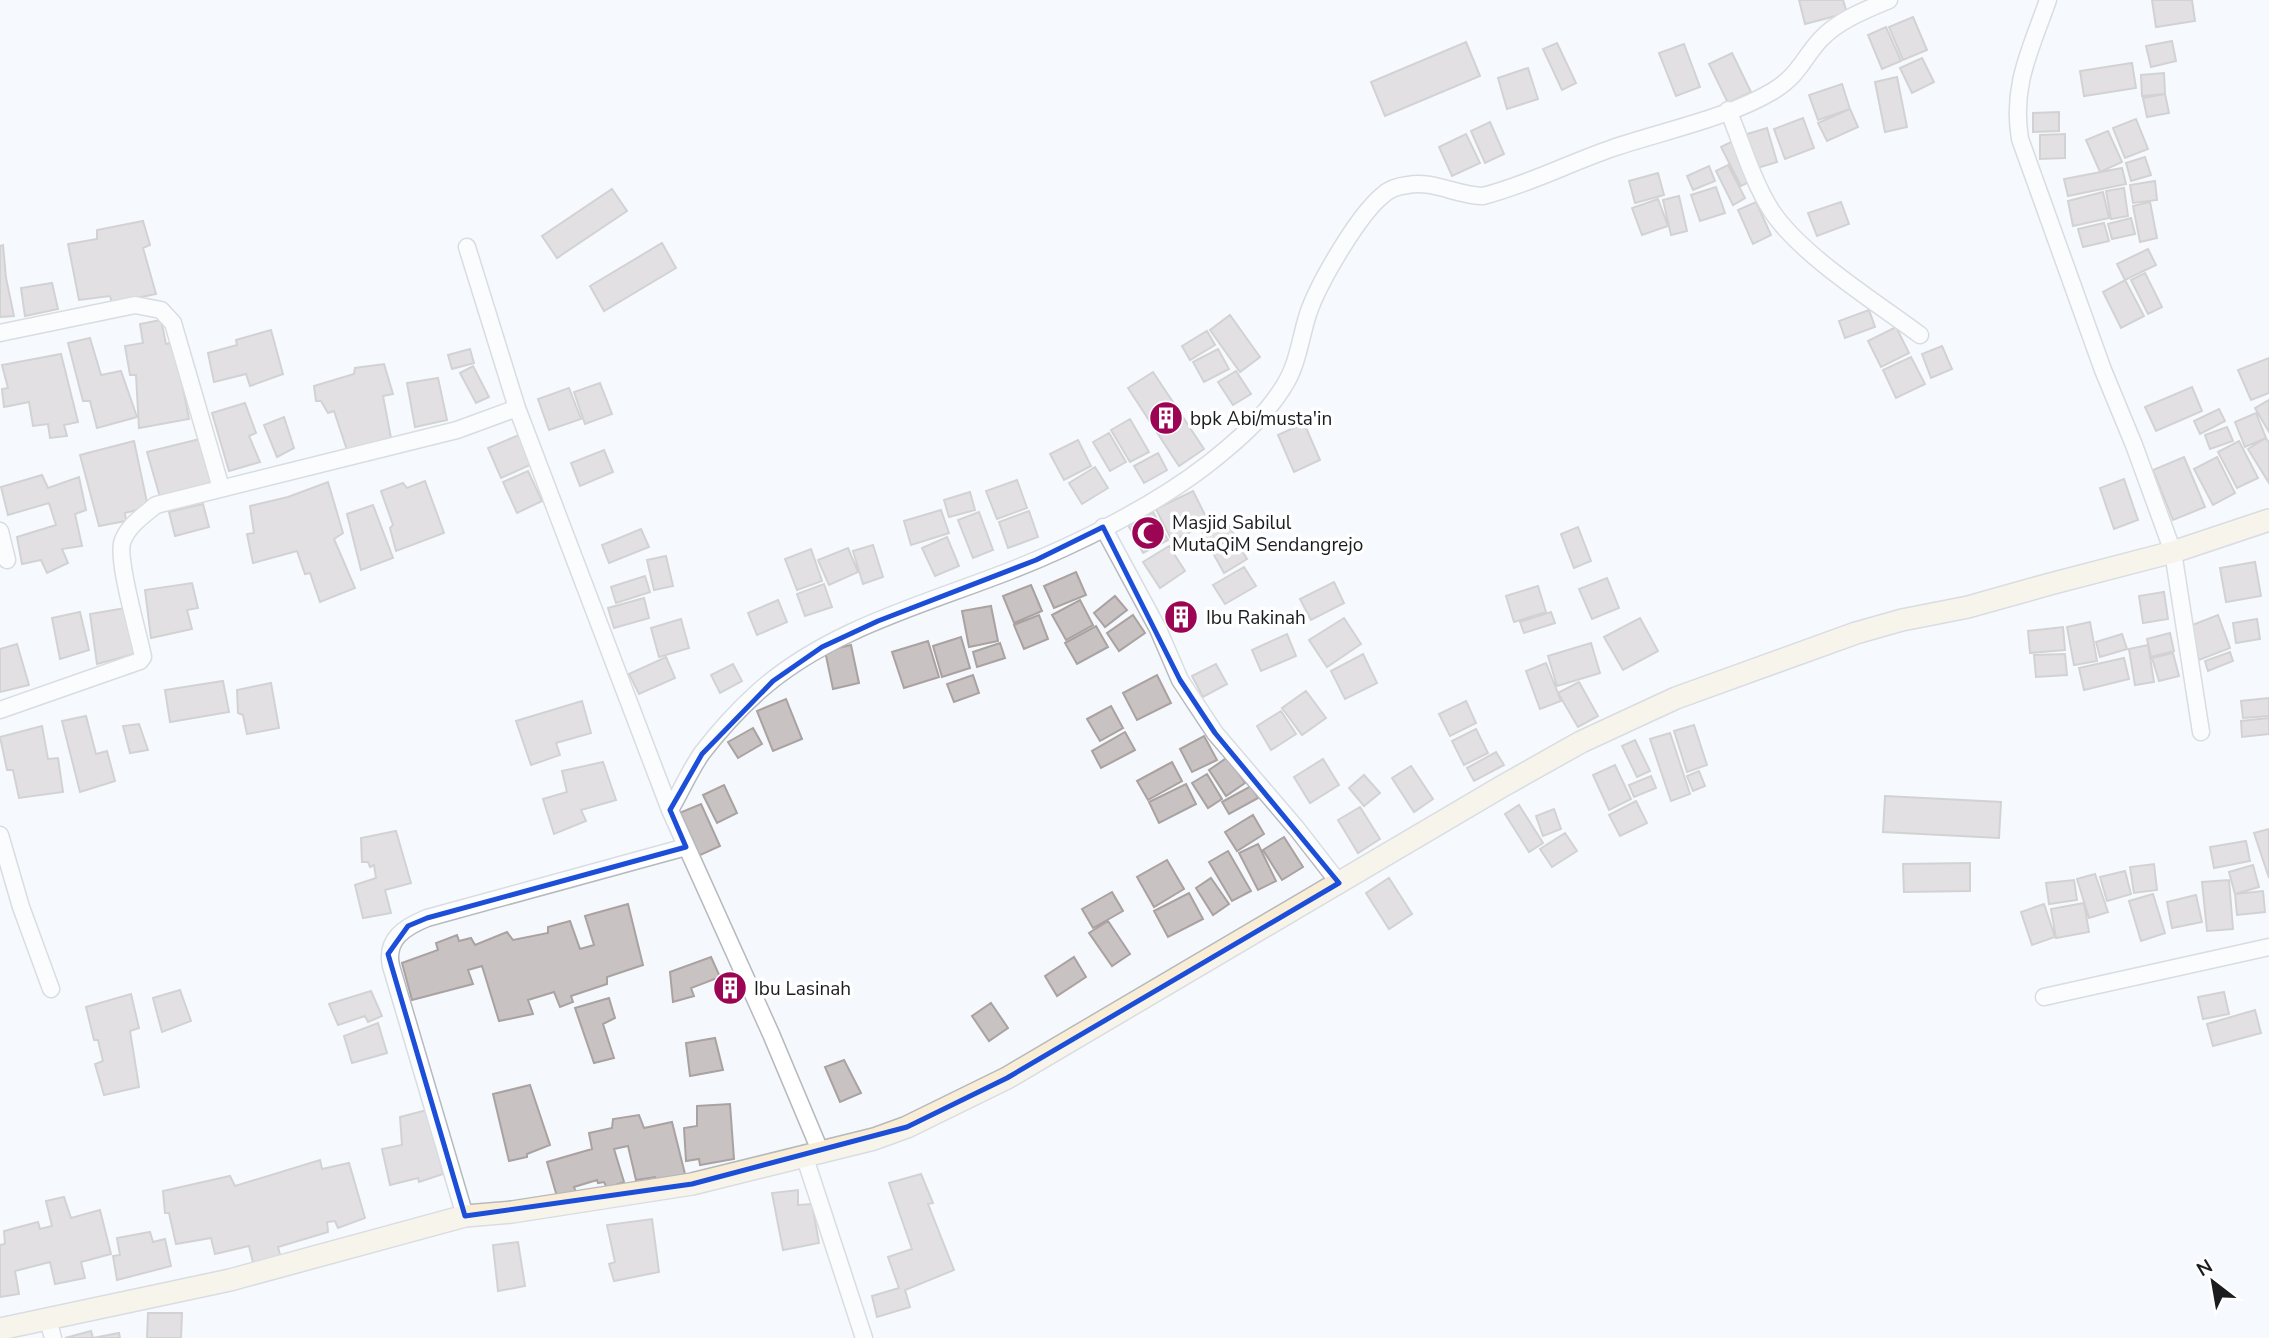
<svg xmlns="http://www.w3.org/2000/svg" width="2269" height="1338" font-family="'Nunito Sans',sans-serif">
<rect width="100%" height="100%" fill="#f5f9fe"/>
<path fill="#c9c2c2" stroke="#a9a2a1" stroke-width="2" d="M1799 0H1843L1847 13 1805 24Z
M2152 0H2192L2195 21 2156 27Z
M1913 17 1927 50 1903 60 1889 27Z
M1886 27 1901 61 1882 69 1868 35Z
M2172 41 2176 61 2151 67 2146 46Z
M1466 42 1480 76 1385 116 1371 82Z
M1557 43 1576 83 1562 90 1543 49Z
M1684 44 1700 87 1676 96 1659 53Z
M1732 53 1751 92 1728 103 1709 64Z
M1922 58 1934 82 1912 93 1900 68Z
M2132 63 2136 88 2084 96 2080 71Z
M1528 68 1538 99 1507 109 1498 78Z
M2164 73 2165 94 2142 96 2141 75Z
M1897 77 1907 127 1885 132 1875 82Z
M1842 84 1850 109 1818 120 1809 95Z
M2165 94 2169 113 2147 117 2143 98Z
M1850 109 1858 127 1827 141 1818 123Z
M2059 112V131L2033 132V113Z
M1803 118 1814 148 1785 159 1774 129Z
M2136 119 2148 149 2125 158 2113 128Z
M1490 122 1504 154 1485 163 1471 131Z
M1767 128 1777 162 1754 169 1744 135Z
M2108 131 2122 162 2100 172 2086 140Z
M1466 134 1480 163 1452 176 1439 147Z
M2065 134V158L2040 159V135Z
M1735 140 1755 179 1741 186 1721 147Z
M2145 157 2151 175 2131 181 2126 163Z
M1728 165 1745 198 1733 205 1716 171Z
M1709 166 1715 181 1693 190 1687 176Z
M2122 168 2126 184 2068 196 2064 179Z
M1658 173 1664 195 1635 203 1629 181Z
M2155 181 2157 200 2133 203 2130 185Z
M1716 187 1725 213 1700 221 1691 195Z
M2124 188 2128 216 2111 219 2106 191Z
M612 189 627 211 557 258 542 236Z
M2103 192 2109 218 2073 226 2068 201Z
M1679 196 1687 231 1671 235 1663 200Z
M1658 199 1668 226 1642 235 1632 208Z
M1756 202 1771 235 1753 244 1738 210Z
M1841 202 1849 224 1817 236 1808 213Z
M2150 202 2157 238 2140 242 2133 206Z
M2131 218 2135 234 2112 239 2108 224Z
M143 221 150 245 143 248 156 294 112 303 110 296 79 300 68 244 97 239V230Z
M2104 223 2109 241 2083 247 2078 229Z
M662 243 676 268 604 311 590 286Z
M3 245 6 278 14 316 0 317V246Z
M2148 249 2156 265 2125 280 2117 264Z
M2145 273 2162 307 2148 314 2131 280Z
M2125 280 2144 316 2121 328 2103 292Z
M52 283 58 309 25 316 21 288Z
M1869 310 1875 327 1845 338 1839 321Z
M1230 315 1260 357 1240 372 1210 330Z
M161 320 166 344 174 342 189 419 139 428 136 375H130L125 346 143 343 140 324Z
M1896 327 1909 353 1881 367 1868 341Z
M271 330 283 374 250 386 246 374 214 382 208 353 237 345 236 340Z
M1207 331 1215 345 1190 360 1182 346Z
M90 338 101 375 121 371 137 417 97 428 90 401H83L68 343Z
M1942 346 1952 369 1931 378 1922 354Z
M470 349 474 363 452 369 448 355Z
M1218 349 1229 369 1204 382 1193 362Z
M61 354 78 422 64 425 67 436 50 438 48 424 33 426 29 402 4 407 2 389 8 388 2 365Z
M1911 357 1925 384 1896 398 1883 370Z
M2269 358V393L2251 400 2238 370Z
M384 364 393 394 383 396 391 438 347 450 334 411 328 413 321 401H316L314 386 354 374 355 368Z
M473 366 489 397 476 403 460 373Z
M1236 371 1251 394 1233 405 1218 382Z
M1153 372 1204 449 1179 466 1128 388Z
M438 378 447 420 415 427 407 383Z
M600 383 612 414 585 424 574 392Z
M2192 387 2202 411 2156 431 2145 407Z
M569 388 581 419 549 430 538 399Z
M2269 400V432L2255 408Z
M245 403 256 433 249 436 260 462 229 471 212 413Z
M2219 409 2225 421 2200 434 2194 421Z
M2256 413 2266 438 2245 447 2235 422Z
M284 417 294 448 277 457 264 425Z
M1130 419 1149 452 1130 462 1111 430Z
M1304 423 1320 460 1294 472 1278 435Z
M2227 427 2233 441 2210 449 2205 435Z
M1109 433 1126 462 1110 471 1093 442Z
M519 435 532 464 501 478 488 448Z
M2266 438 2269 443V483L2248 449Z
M200 439 215 482 160 497 147 452Z
M1078 440 1091 466 1064 480 1050 454Z
M134 441 148 507 125 513 126 521 99 526 80 455Z
M2239 441 2258 478 2237 488 2218 452Z
M604 450 613 472 580 486 571 463Z
M1158 453 1167 470 1144 483 1134 466Z
M2184 457 2205 507 2173 520 2153 470Z
M2217 457 2235 493 2213 505 2194 469Z
M1095 467 1108 488 1082 504 1069 483Z
M528 471 542 501 517 513 503 482Z
M42 475 48 488 79 477 86 510 75 514 82 546 62 549 68 563 47 573 41 560 22 564 17 537 56 525 49 503 8 515 1 487Z
M2124 479 2138 520 2114 529 2100 488Z
M1017 480 1027 508 997 519 986 491Z
M425 481 444 533 396 551 390 528 393 525 381 491 403 483 407 488Z
M328 482 343 533 334 539 355 588 320 602 310 573 305 574 297 551 253 563 247 534 254 533 250 506 288 497Z
M1193 491 1209 523 1172 541 1156 509Z
M970 492 975 510 949 517 944 500Z
M203 504 209 527 175 536 169 512Z
M373 505 393 558 361 570 347 514Z
M941 510 949 533 911 545 904 521Z
M1029 511 1038 537 1008 548 999 522Z
M979 512 993 550 973 558 958 520Z
M1153 512 1168 540 1143 553 1128 525Z
M1224 518 1235 536 1213 549 1202 531Z
M1578 527 1591 561 1574 568 1561 534Z
M641 529 649 547 609 563 602 545Z
M947 537 959 566 935 576 922 548Z
M1237 542 1247 559 1224 573 1214 555Z
M873 545 883 577 863 584 853 551Z
M1169 546 1185 571 1160 588 1143 562Z
M848 548 858 572 829 585 818 560Z
M811 549 822 581 797 590 785 559Z
M666 556 673 586 654 590 647 560Z
M2255 562 2261 596 2226 602 2220 568Z
M1244 567 1256 586 1225 604 1213 585Z
M1076 572 1086 595 1054 608 1044 586Z
M645 576 650 592 616 603 611 587Z
M1607 578 1619 608 1592 619 1579 589Z
M1334 582 1344 603 1311 620 1300 599Z
M192 583 198 608 187 610 192 629 151 638 145 590Z
M824 584 832 607 805 616 797 594Z
M1031 585 1042 611 1014 623 1003 596Z
M1538 586 1546 612 1514 622 1506 596Z
M2164 592 2168 619 2143 623 2139 596Z
M1115 596 1127 610 1105 627 1094 613Z
M644 598 649 618 614 628 608 608Z
M778 600 787 622 757 635 748 613Z
M1080 600 1093 625 1066 640 1052 615Z
M991 606 998 641 969 647 962 611Z
M126 608 138 653 97 664 90 614Z
M80 612 89 650 60 659 52 618Z
M1551 612 1555 623 1524 633 1520 622Z
M1039 615 1048 639 1024 649 1014 625Z
M1133 615 1145 633 1119 651 1107 633Z
M2218 615 2230 648 2199 660 2187 627Z
M1344 618 1361 644 1327 667 1309 640Z
M1640 618 1658 651 1623 670 1604 637Z
M681 619 689 648 659 657 651 628Z
M2257 619 2260 639 2236 643 2233 623Z
M2090 622 2097 661 2074 665 2067 627Z
M1096 626 1108 647 1077 664 1065 643Z
M2063 627 2065 650 2030 653 2028 631Z
M2170 633 2174 651 2151 657 2147 639Z
M1287 634 1296 656 1261 671 1252 650Z
M2122 634 2127 649 2100 657 2096 642Z
M961 637 970 668 942 677 933 646Z
M928 641 939 677 904 688 892 652Z
M1000 643 1005 658 977 667 973 652Z
M1591 643 1600 673 1557 686 1548 656Z
M17 644 29 685 0 692V649Z
M851 645 859 683 833 689 825 651Z
M2148 645 2154 682 2135 685 2129 649Z
M2230 652 2233 661 2208 671 2205 661Z
M2173 653 2179 676 2159 681 2152 658Z
M1363 654 1377 683 1345 699 1331 671Z
M2065 654 2067 675 2036 677 2034 655Z
M666 657 675 678 639 694 629 674Z
M2124 658 2129 679 2084 690 2079 668Z
M1546 663 1561 701 1540 709 1526 671Z
M733 664 742 681 720 693 711 675Z
M1216 664 1227 684 1203 697 1192 676Z
M973 675 979 693 954 702 947 684Z
M1157 675 1171 703 1137 720 1123 693Z
M223 681 229 712 170 722 165 690Z
M1579 682 1598 716 1578 727 1558 693Z
M271 683 279 728 247 734 243 715 238 713 237 690Z
M1306 691 1326 718 1302 735 1282 708Z
M2269 698V716L2243 718 2241 701Z
M786 699 802 739 773 751 757 711Z
M582 701 591 733 556 743 560 755 531 765 516 721Z
M1466 701 1476 723 1450 736 1439 714Z
M1111 706 1123 728 1100 741 1087 719Z
M1281 711 1296 734 1271 750 1257 726Z
M86 716 96 754 107 751 115 781 80 792 62 721Z
M2269 718V734L2242 737 2241 721Z
M139 724 148 750 130 753 123 726Z
M1694 725 1707 765 1687 772 1674 731Z
M42 726 48 759 58 758 63 792 19 798 13 770H7L0 737Z
M753 728 762 744 738 758 728 742Z
M1476 729 1488 753 1464 765 1452 741Z
M1125 732 1135 750 1101 768 1092 751Z
M1670 733 1690 794 1671 801 1650 739Z
M1204 736 1217 760 1192 772 1180 749Z
M1635 740 1650 771 1637 777 1622 746Z
M1496 752 1504 765 1474 781 1467 768Z
M1228 757 1245 783 1226 796 1209 770Z
M1323 759 1339 785 1310 803 1294 777Z
M603 762 616 800 581 810 586 821 554 834 543 799 567 792 562 771Z
M1172 762 1182 781 1148 800 1137 781Z
M1615 765 1631 799 1609 810 1593 775Z
M1411 766 1433 799 1414 812 1392 778Z
M1699 771 1705 786 1693 791 1687 776Z
M1207 774 1222 799 1208 808 1192 783Z
M1364 775 1380 793 1364 806 1349 788Z
M1651 776 1656 788 1634 797 1629 785Z
M1186 784 1196 804 1159 823 1149 802Z
M724 785 737 813 717 823 703 795Z
M1251 786 1258 798 1229 814 1222 802Z
M1885 796 2001 802 1999 838 1883 832Z
M1636 801 1647 823 1620 836 1609 815Z
M701 804 720 846 696 857 677 814Z
M1519 805 1543 843 1529 852 1505 814Z
M1360 807 1380 839 1358 853 1338 820Z
M1554 809 1561 829 1543 836 1536 816Z
M1253 815 1264 834 1237 851 1225 832Z
M2269 829V878L2254 833Z
M396 831 411 883 385 890 391 913 363 918 355 885 376 878 374 865 370 867 368 862H362L361 838Z
M1565 833 1577 851 1552 867 1540 849Z
M1284 837 1303 867 1282 880 1263 850Z
M2246 841 2250 861 2214 868 2210 847Z
M1258 844 1276 881 1258 890 1239 853Z
M1228 851 1251 891 1232 901 1209 862Z
M1167 860 1184 889 1154 907 1137 877Z
M1970 863V891L1904 892 1903 864Z
M2154 864 2157 890 2134 893 2130 867Z
M2253 865 2259 887 2235 894 2229 872Z
M2125 871 2131 894 2107 901 2100 877Z
M2095 874 2108 912 2089 918 2077 879Z
M1211 878 1229 904 1213 915 1196 888Z
M1389 878 1412 914 1389 929 1366 893Z
M2074 880 2077 900 2049 904 2046 883Z
M2229 880 2233 929 2207 931 2202 882Z
M2263 891 2265 912 2237 915 2235 894Z
M1112 892 1123 911 1093 928 1082 909Z
M1189 893 1203 919 1168 937 1154 911Z
M2153 894 2165 933 2141 941 2129 901Z
M2196 895 2202 922 2172 928 2167 902Z
M2084 903 2089 932 2056 938 2051 909Z
M628 904 643 965 607 977V984L571 996 573 1002 560 1007 554 992 528 1000 533 1014 499 1021 482 966 468 970 473 984 412 1000 402 963 438 950 436 943 457 935 459 941 471 938 475 945 507 932 513 940 548 933V927L570 921 580 949 594 945 585 916Z
M2044 904 2055 937 2032 945 2021 912Z
M1108 921 1130 954 1112 966 1089 933Z
M711 957 720 977 691 988 694 996 673 1002 670 972Z
M1074 957 1086 977 1057 996 1045 976Z
M732 978 740 993 728 999 721 984Z
M180 990 191 1021 162 1032 153 998Z
M371 991 382 1016 368 1022 365 1016 338 1025 329 1004Z
M2224 992 2229 1014 2203 1019 2198 997Z
M131 994 139 1028 130 1031 139 1087 104 1095 95 1064 103 1061 98 1040H94L86 1007Z
M609 998 615 1018 603 1024 614 1058 594 1063 575 1008Z
M991 1003 1008 1028 989 1041 972 1016Z
M2255 1010 2261 1033 2213 1046 2207 1024Z
M378 1023 387 1053 352 1063 344 1036Z
M715 1038 723 1070 690 1076 686 1043Z
M844 1060 861 1093 840 1102 825 1067Z
M530 1085 550 1145 527 1154V1157L509 1161 493 1094Z
M730 1104 734 1159 700 1165 699 1159 686 1161 684 1128 697 1126V1106Z
M431 1109 443 1174 419 1182 418 1178 390 1185 382 1149 402 1145 400 1117Z
M639 1115 644 1128 672 1122 685 1174 657 1182 655 1177 636 1180 628 1146 614 1149 624 1182 607 1188 604 1182 598 1183 597 1180 574 1187 577 1195 558 1200 547 1162 592 1149 589 1133 612 1128 613 1119Z
M320 1160 322 1169 349 1163 365 1218 338 1228 335 1221 327 1222 328 1232 278 1247 282 1262 255 1271 249 1246 215 1254 211 1238 176 1244 169 1213H165L163 1191 230 1176 235 1186Z
M921 1174 933 1203 928 1204 954 1270 905 1290 910 1307 877 1317 872 1296 899 1288 888 1257 912 1249 889 1183Z
M798 1190V1205L812 1204 819 1243 783 1250 772 1193Z
M64 1197 71 1218 100 1210 111 1254 81 1262 85 1278 55 1284 50 1262 15 1271 19 1294 0 1297V1245L5 1244 4 1231 38 1222 40 1229 52 1226 46 1201Z
M652 1219 659 1272 614 1281 609 1264 615 1262 607 1225Z
M150 1232 153 1242 165 1239 171 1266 117 1280 113 1256 120 1255 117 1238Z
M518 1242 525 1286 498 1291 493 1245Z
M148 1313H182L181 1338H147Z
M91 1331 93 1338 119 1333 120 1338H65Z"/>
<g fill="none" stroke-linecap="round" stroke-linejoin="round">
<g stroke="#b6b9be" stroke-width="19">
<path id="street" d="M2048 0C2031 49 2011 85 2020 139L2103 370 2134 445 2173 552 2201 732
M1728 110C1742 143 1752 180 1771 210 1800 255 1876 302 1920 335
M467 247 517 408 670 810
M0 333 135 305 161 310 173 323 221 488
M1103 527 1158 629 1180 680 1215 733 1297 829 1339 883
M0 531 7 560
M0 710 140 661 143 657C139 635 115 556 123 540 129 525 144 515 156 505L457 430 517 408
M0 835 21 907 51 989
M2044 997 2269 947
M821 1153 771 1034 670 810C681 791 690 770 702 753 718 732 738 710 758 692 828 629 926 604 1012 570 1076 545 1154 506 1208 464 1236 442 1265 417 1284 386 1298 364 1300 339 1308 314 1318 284 1358 215 1383 195 1389 189 1399 186 1408 185 1433 180 1458 196 1483 196 1527 185 1569 163 1613 148 1663 131 1728 118 1773 91 1799 75 1802 60 1820 40 1837 21 1865 10 1889 0
M805 1158 864 1338
M465 1216 391 966C385 939 405 927 427 918L686 847
M48 1320 53 1338"/>
</g>
<g stroke="#b6b9be" stroke-width="24">
<path id="secondary" d="M0 1329 230 1280 465 1216 512 1212 692 1184 874 1139 907 1127 1007 1078 1501 787 1581 742 1676 698 1856 633 1902 620 1968 607 2050 584 2173 552 2269 520"/>
</g>
<use href="#street" stroke="#fff" stroke-width="16"/>
<use href="#secondary" stroke="#f9eed5" stroke-width="21"/>
</g>
<path d="M0 0H2269V1338H0ZM1103 527 1180 680 1215 733 1339 883 1007 1078 907 1127 692 1184 465 1216 388 954 408 926 427 918 686 847 670 810 702 754 773 681 822 647 878 621 1036 560Z" fill="#f5f9fe" fill-opacity=".55" fill-rule="evenodd"/>
<path fill="none" stroke="#1d4ed8" stroke-width="5" stroke-linejoin="round" d="M1103 527 1180 680 1215 733 1339 883 1007 1078 907 1127 692 1184 465 1216 388 954 408 926 427 918 686 847 670 810 702 754 773 681 822 647 878 621 1036 560Z"/>
<defs>
<g id="building-disc" transform="scale(1.75)"><circle r="9.5" fill="#9c0553" stroke="#fff"/><path d="M-4-6H4V6H1V3H-1V6H-4ZM-2.5-4.3h1.7v1.8h-1.7ZM.8-4.3h1.7v1.8H.8ZM-2.5-1h1.7V.8h-1.7ZM.8-1h1.7V.8H.8Z" fill="#fff"/></g>
<g id="mosque-disc" transform="scale(1.75)"><circle r="9.5" fill="#9c0553" stroke="#fff"/><path d="M3.5-4.9A6 6 0 1 0 3.5 4.9A5 5 0 1 1 3.5-4.9Z" fill="#fff"/></g>
</defs>
<g fill-rule="evenodd">
<use href="#building-disc" x="1166" y="418"/>
<use href="#mosque-disc" x="1148" y="533"/>
<use href="#building-disc" x="1181" y="617"/>
<use href="#building-disc" x="730" y="988"/>
</g>
<g text-anchor="middle" stroke-width="7" stroke-linejoin="round" paint-order="stroke">
<g font-size="19" fill="#1b1c1e" stroke="#fff" text-anchor="start">
<text x="1190" y="425">bpk Abi/musta'in</text>
<text x="1172" y="529">Masjid Sabilul<tspan x="1172" dy="22">MutaQiM Sendangrejo</tspan></text>
<text x="1206" y="624">Ibu Rakinah</text>
<text x="754" y="995">Ibu Lasinah</text>
</g>
</g>
<g transform="translate(2213 1282) rotate(329)" stroke="#ffffff" stroke-width="5" paint-order="stroke">
<path d="M0-5L12 26L0 18L-12 26Z" fill="#1b1c1e"/>
<text y="-10" font-size="19" font-weight="bold" text-anchor="middle" fill="#1b1c1e">N</text>
</g>
</svg>
